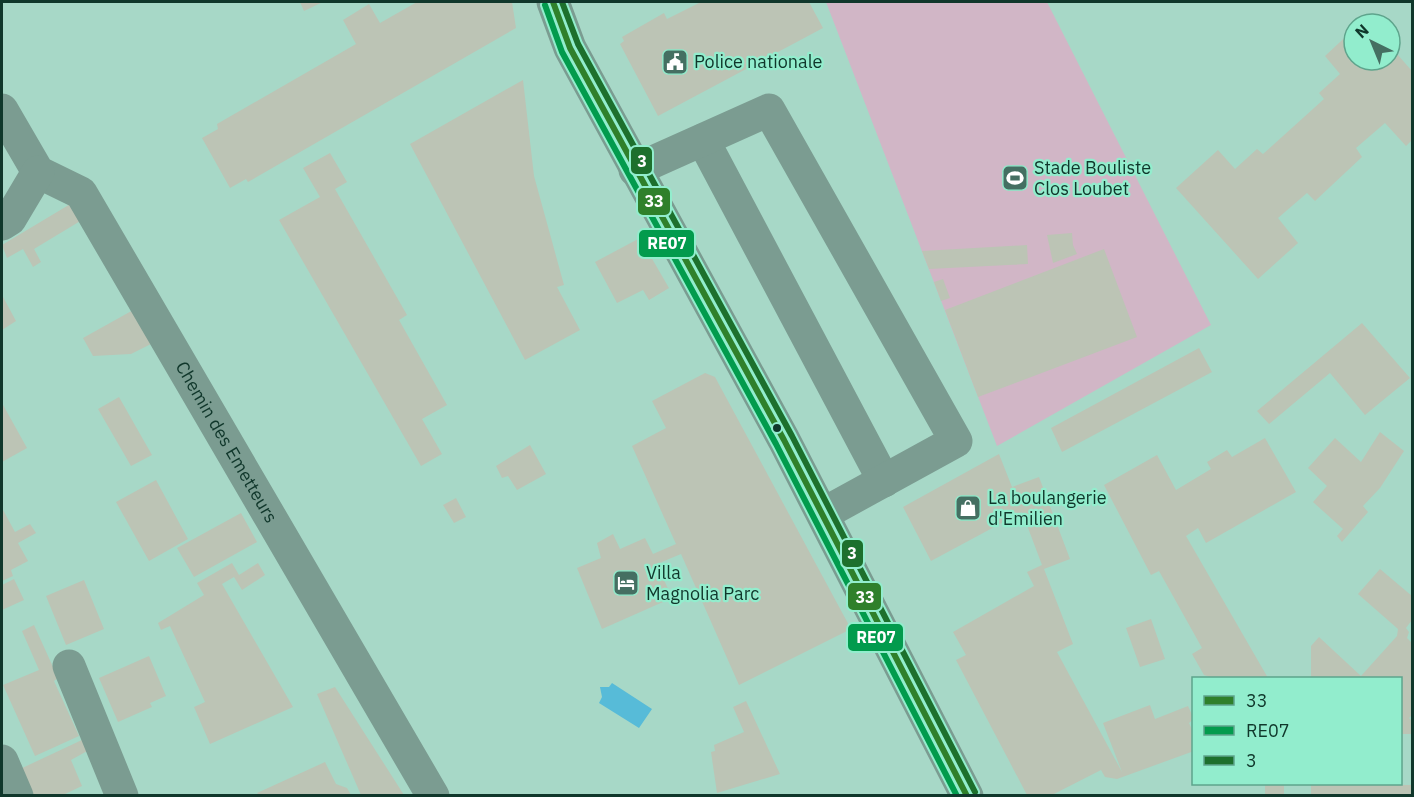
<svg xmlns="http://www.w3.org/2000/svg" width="1414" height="797" font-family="'IBM Plex Sans',sans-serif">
<rect width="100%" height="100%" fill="#a7d8c7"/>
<path fill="#d1b6c6" d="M826 2H1047L1211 325 997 446Z"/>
<path fill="#57bbd8" d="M612 683 652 709 639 728 599 703 602 697 600 687H609Z"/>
<path fill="#bcc4b5" d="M300 2H323L304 11Z
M417 2H512L516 28 248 182 246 179 230 188 202 138 218 129 217 124 356 44 343 20 369 4 380 23Z
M701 2H809L823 28 658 116 620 44 624 41 622 37 664 13 667 19Z
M1354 29V60H1390V46L1412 71V140L1406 146 1385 123 1356 148 1362 157 1315 201 1307 193 1278 218 1298 243 1258 279 1176 188 1218 150 1235 169 1257 149 1263 154 1324 99 1319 93 1340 74 1325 56Z
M523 80 534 176 564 285 557 287 580 330 525 360 410 144Z
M330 153 347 182 335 189 407 315 399 320 447 405 422 419 442 454 421 466 279 220 320 197 303 168Z
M72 203 82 220 34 249 41 262 33 267 23 249 7 258 2 245Z
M1072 233 1073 245 1077 254 1053 263 1047 235Z
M640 238 669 288 649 300 643 290 617 303 595 262Z
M1027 245 1028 264 929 269 922 251Z
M1104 249 1137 337 978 397 945 310Z
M943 279 950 298 941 301 934 282Z
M2 295 16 321 2 330Z
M135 309 155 342 131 354 93 356 83 338Z
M1362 323 1410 378 1365 415 1330 373 1269 424 1257 411Z
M1199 348 1212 372 1062 452 1051 428Z
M705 373 715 377 851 629 739 685 681 554 657 564 672 598 602 629 577 568 601 558 597 543 613 534 620 549 645 538 653 554 676 544 632 446 666 428 652 401Z
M119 397 152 455 131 466 98 409Z
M2 403 27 448 2 462Z
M1380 432 1404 451 1380 488 1363 506 1368 512 1342 542 1337 536 1343 529 1313 502 1327 486 1308 468 1335 438 1361 462Z
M1265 438 1296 492 1206 543 1198 528 1186 536 1268 678H1213L1204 675 1192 654 1202 648 1159 571 1151 575 1104 485 1157 455 1176 490 1211 469 1207 462 1227 450 1232 457Z
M530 445 546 474 517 490 508 476 502 478 496 466Z
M999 454 1012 487 1039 477 1070 559 1044 569 1073 644 1057 652 1122 772 1103 723 1150 705 1155 719 1188 706 1194 719 1189 723 1194 734V751L1117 779 1105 777 1101 770 1052 795H1027L956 660 966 655 953 632 1034 586 1027 572 1042 565 1022 512 931 561 903 507Z
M156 480 188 539 149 561 116 502Z
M456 498 466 517 454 523 443 505Z
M2 508 15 532 30 524 36 533 18 543 28 561 11 570 13 576 2 581Z
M241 513 257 542 194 577 177 548Z
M232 563 239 575 258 563 265 575 242 590 234 577 222 584 293 707 210 744 194 707 205 702 170 626 161 630 158 623 204 595 197 583Z
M1380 569 1412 596V620L1406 628 1409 632 1407 638 1412 643V715L1409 718 1412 721V734H1401V678H1311V646L1319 637 1361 676 1397 636 1398 629 1358 594Z
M14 579 24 600 2 610V585Z
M84 580 104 629 66 645 46 596Z
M1151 619 1165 659 1140 667 1126 628Z
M34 625 58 678 54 681 79 736 35 756 3 685 39 670 22 631Z
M149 656 166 696 150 703 152 707 118 722 99 678Z
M335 687 404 795H361L317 694Z
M746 701 780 774 717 793 711 752 715 751 714 745 744 732 733 707Z
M84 739 89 750 71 760 82 786 63 795H29L18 770Z
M325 762 336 784 347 788 351 795H259L257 793Z
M1265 784H1284V795H1265Z
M1311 784 1412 785V795H1311Z"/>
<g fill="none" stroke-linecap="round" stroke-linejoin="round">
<g stroke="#7b9c91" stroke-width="33">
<path d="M553 2 570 48 784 440 967 796"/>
<path id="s1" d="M2 110 38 172 81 193 433 796"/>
<path d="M703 140 884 481"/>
<path d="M635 170 769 110 956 441 823 514"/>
<path d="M2 224 10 219 38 172"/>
<path d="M69 666 122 796"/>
<path d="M2 761 17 796"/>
</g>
<g stroke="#92edcd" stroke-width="10">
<path id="bus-1" d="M553 2 570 48 784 440 967 796"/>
</g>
<g stroke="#92edcd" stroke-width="10">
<path id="bus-2" d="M545 5 562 52 776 444 957 796"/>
</g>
<g stroke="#92edcd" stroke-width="10">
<path id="bus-3" d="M562 2 578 44 792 436 975 792"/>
</g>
<use href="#bus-1" stroke="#2f802b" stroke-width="6"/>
<use href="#bus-2" stroke="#029b4d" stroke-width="6"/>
<use href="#bus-3" stroke="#1d702d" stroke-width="6"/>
</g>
<defs>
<g id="civic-square" transform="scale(1.35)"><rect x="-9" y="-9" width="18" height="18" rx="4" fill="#456f62" stroke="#92edcd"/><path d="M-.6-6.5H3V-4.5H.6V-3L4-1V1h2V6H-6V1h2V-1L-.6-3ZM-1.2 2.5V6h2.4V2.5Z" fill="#fff"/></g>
<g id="stadium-square" transform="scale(1.35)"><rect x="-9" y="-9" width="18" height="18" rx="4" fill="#456f62" stroke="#92edcd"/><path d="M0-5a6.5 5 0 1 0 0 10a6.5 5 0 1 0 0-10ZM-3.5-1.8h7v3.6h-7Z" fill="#fff"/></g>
<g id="shop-square" transform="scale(1.35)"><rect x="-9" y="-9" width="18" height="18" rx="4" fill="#456f62" stroke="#92edcd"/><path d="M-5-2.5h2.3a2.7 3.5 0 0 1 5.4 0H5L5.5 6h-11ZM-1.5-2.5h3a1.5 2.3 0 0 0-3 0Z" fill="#fff"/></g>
<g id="hotel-square" transform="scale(1.35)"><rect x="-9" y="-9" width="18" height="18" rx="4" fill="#456f62" stroke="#92edcd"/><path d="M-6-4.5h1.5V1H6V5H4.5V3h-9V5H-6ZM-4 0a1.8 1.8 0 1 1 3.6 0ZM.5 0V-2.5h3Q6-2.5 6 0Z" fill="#fff"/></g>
</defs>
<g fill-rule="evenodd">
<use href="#civic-square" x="675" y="62"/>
<use href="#stadium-square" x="1015" y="178"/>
<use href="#shop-square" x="968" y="508"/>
<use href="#hotel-square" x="626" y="583"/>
</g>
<circle fill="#10372b" stroke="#92edcd" stroke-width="2" cx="777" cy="428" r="5"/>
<g text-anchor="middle" stroke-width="4.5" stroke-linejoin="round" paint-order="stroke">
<g font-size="18" fill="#10372b" stroke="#92edcd" text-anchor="start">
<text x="694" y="68">Police nationale</text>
<text x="1034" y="174">Stade Bouliste<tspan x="1034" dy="21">Clos Loubet</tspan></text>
<text x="988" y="504">La boulangerie<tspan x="988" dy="21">d'Emilien</tspan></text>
<text x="646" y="579">Villa<tspan x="646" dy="21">Magnolia Parc</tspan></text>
</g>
<g font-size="18" fill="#10372b" stroke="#92edcd">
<text dy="6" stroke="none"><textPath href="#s1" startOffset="408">Chemin des Emetteurs</textPath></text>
</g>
</g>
<g stroke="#92edcd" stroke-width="2">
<rect x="630" y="146" width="23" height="29" rx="6" fill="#1d702d"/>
<rect x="637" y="187" width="34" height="29" rx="6" fill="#2f802b"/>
<rect x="638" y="229" width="57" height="29" rx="6" fill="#029b4d"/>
<rect x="841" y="539" width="23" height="29" rx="6" fill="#1d702d"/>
<rect x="847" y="582" width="35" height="29" rx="6" fill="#2f802b"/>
<rect x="847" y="623" width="57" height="29" rx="6" fill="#029b4d"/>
</g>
<g font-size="16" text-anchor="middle" font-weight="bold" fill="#fff">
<text x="642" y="167">3</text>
<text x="654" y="207">33</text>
<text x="667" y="249">RE07</text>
<text x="852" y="559">3</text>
<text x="865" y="603">33</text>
<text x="876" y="643">RE07</text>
</g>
<rect width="1414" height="797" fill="none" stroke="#10372b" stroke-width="6"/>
<rect x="1192" y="677" width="210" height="108" fill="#92edcd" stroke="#5ea48c" stroke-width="1.5"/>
<rect x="1204" y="696" width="30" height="9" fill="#2f802b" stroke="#5ea48c" stroke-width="1.5"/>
<text x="1246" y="707" font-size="18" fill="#10372b">33</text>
<rect x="1204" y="726" width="30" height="9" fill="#029b4d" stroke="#5ea48c" stroke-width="1.5"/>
<text x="1246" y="737" font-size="18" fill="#10372b">RE07</text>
<rect x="1204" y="756" width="30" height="9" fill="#1d702d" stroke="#5ea48c" stroke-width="1.5"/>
<text x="1246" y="767" font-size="18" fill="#10372b">3</text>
<g transform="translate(1372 42) rotate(317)"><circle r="28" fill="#92edcd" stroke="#5ea48c" stroke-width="1.5"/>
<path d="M0-4.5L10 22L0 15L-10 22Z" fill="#456f62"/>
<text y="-9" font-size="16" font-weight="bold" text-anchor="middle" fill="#10372b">N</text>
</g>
</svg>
